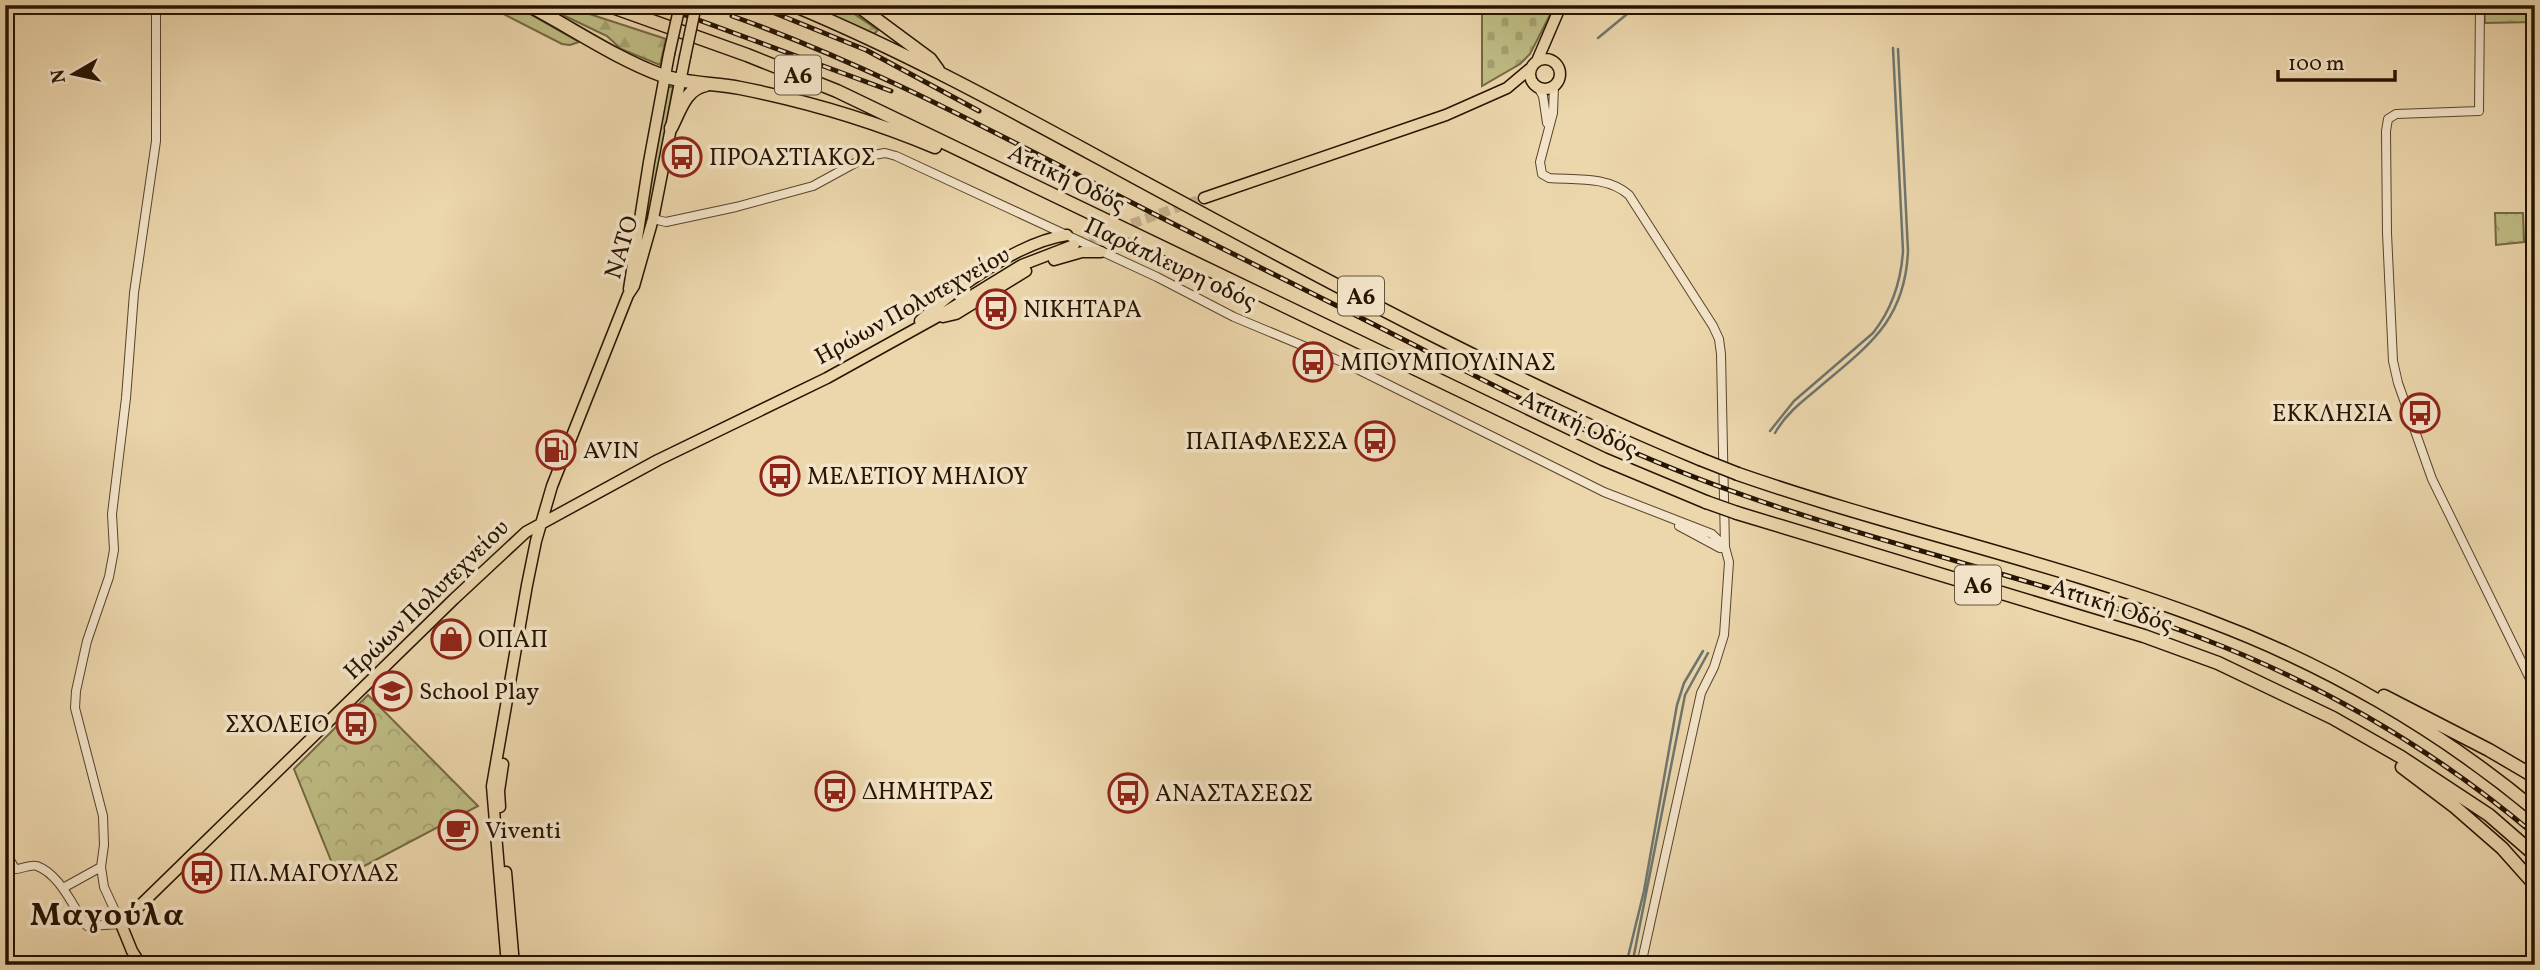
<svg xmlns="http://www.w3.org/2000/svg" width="2540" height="970" font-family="Vollkorn,serif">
<defs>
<pattern id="forest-firs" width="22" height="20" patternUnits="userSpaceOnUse" patternTransform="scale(1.75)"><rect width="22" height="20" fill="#bfbc84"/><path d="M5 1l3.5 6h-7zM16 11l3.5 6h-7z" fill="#a4a170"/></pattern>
<pattern id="cemetery-stones" width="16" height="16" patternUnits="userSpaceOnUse" patternTransform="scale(1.75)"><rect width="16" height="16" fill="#bfbc84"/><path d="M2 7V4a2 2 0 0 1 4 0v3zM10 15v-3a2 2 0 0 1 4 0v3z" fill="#a4a170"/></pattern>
<pattern id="park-crowns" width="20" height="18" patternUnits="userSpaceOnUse" patternTransform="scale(1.75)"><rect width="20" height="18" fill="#bfbc84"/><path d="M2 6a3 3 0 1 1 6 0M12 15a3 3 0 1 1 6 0" fill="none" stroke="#a4a170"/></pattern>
</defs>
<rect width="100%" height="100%" fill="#ecd6ac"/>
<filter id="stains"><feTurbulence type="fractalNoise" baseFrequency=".00286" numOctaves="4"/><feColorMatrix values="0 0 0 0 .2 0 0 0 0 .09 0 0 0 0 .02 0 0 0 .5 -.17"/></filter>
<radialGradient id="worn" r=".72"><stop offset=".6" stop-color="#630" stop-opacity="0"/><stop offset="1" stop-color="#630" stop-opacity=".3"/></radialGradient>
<path fill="#bfbc84" stroke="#726842" stroke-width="2" d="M486 5H514L579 42 570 45 562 44Z
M668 87H673L648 225 643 223Z"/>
<path fill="url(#forest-firs)" stroke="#726842" stroke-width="2" d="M542 5H562L666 39 660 65 621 49 607 36Z
M809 5H841L878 30 874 34Z"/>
<path fill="url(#cemetery-stones)" stroke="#726842" stroke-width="2" d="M1482 5H1555L1530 54 1520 64 1482 86Z"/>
<path fill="url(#park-crowns)" stroke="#726842" stroke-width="2" d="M2484 5 2535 10V22L2485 23Z
M2495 213H2523L2524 242 2496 245Z
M368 695 478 806 353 872 345 869 336 873 294 769Z"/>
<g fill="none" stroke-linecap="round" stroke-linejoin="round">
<path stroke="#6e756d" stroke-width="2.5" d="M1598 38 1638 5
M1770 431 1794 401 1873 333C1892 309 1901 282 1903 251L1893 48
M1775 433C1785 415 1800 403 1816 390 1866 347 1905 323 1908 251L1898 49
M1626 965 1644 891 1677 705 1684 683 1703 651
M1632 965 1685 695 1708 653"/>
<path stroke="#c4af8a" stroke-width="10" stroke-dasharray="10 5" stroke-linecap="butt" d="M1075 244 1204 198"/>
<g stroke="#58442b" stroke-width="10">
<path id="minor" d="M2480 5 2479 111 2396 114 2388 119 2386 131 2387 233 2393 361 2398 383 2432 479 2535 689
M1554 86 1553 113 1540 162 1542 174 1549 178C1575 180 1608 176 1629 195L1713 326 1719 339 1721 354 1725 547 1729 562 1724 635 1714 667 1701 693 1641 965
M1538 87 1543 96 1547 123
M653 219 666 222 736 207 813 186 868 156 885 153 896 156 1157 277 1234 317 1347 364 1604 492 1712 534 1725 547
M1679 526 1720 548
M5 851 15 869C22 869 30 864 37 866 61 875 73 908 87 926L121 924 104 887 101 867 104 845 103 816 75 708 76 691 87 641 109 577 114 550 112 514 126 398 134 293 156 141V5
M63 888 101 867"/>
</g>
<g stroke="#261400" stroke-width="13">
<path id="major" d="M1530 74a15 15 0 1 1 30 0a15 15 0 1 1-30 0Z
M1537 61 1561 5
M1204 198 1446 115 1507 88 1532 67
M1054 260 1082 252H1101
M629 289 649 162 669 54
M943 317 956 314 1026 271
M920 321C955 288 1019 242 1067 235
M500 807 499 791 503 764
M506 872 514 965
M141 965 132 951 121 924 454 599 526 532 658 460 827 378 937 317 1022 265 1074 245
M507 965 492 786 527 585 536 541 552 486 628 295 634 286 653 219 685 57"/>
</g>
<g stroke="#261400" stroke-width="15">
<path id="highway" d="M528 5C572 28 615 58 661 75 685 84 715 83 740 88 806 101 873 121 935 147
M607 5 747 55 837 91 1603 459 1706 502
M793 5C926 60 1052 133 1179 201 1349 293 1521 385 1700 459
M857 5 930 59 938 70
M671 128C680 111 685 89 706 85
M1738 474C1893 528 2054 562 2207 620 2325 664 2438 729 2535 810
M1737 513 2144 636 2218 663 2333 718 2401 757 2489 815 2535 855
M2384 696 2489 750 2535 777
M2402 767 2455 807 2502 848 2535 885"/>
</g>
<use href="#minor" stroke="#f3e4c9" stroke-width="8"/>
<use href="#major" stroke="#ecd6ac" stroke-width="10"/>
<use href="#highway" stroke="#ecd6ac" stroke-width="12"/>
<g stroke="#261400" stroke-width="5">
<path id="rail" d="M658 5 891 91
M755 5 866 50 979 111
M732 16C868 64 993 132 1121 197 1204 240 1288 281 1371 323 1454 365 1537 409 1622 447 1744 502 1873 537 2001 574 2068 594 2135 612 2201 638 2322 684 2436 751 2535 835"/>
</g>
<use href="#rail" stroke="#f3e4c9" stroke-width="2.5" stroke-dasharray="8" stroke-linecap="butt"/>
<g stroke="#261400" stroke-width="13" stroke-linecap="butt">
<path id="major-bridge" d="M669 54 680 5
M685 57 696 5"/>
</g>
<g stroke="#261400" stroke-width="15" stroke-linecap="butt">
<path id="highway-bridge" d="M1700 459 1738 474
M1706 502 1737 513"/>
</g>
<use href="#major-bridge" stroke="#ecd6ac" stroke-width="10"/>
<use href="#highway-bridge" stroke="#ecd6ac" stroke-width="12"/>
</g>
<defs>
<g id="bus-ring" transform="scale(2.0125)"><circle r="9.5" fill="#f3e4c9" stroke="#8f2418" stroke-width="1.5"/><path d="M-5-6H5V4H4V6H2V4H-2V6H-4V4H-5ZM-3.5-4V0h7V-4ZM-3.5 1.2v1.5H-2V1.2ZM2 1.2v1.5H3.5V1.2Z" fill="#8f2418"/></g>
<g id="fuel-ring" transform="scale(2.0125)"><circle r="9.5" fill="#f3e4c9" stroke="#8f2418" stroke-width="1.5"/><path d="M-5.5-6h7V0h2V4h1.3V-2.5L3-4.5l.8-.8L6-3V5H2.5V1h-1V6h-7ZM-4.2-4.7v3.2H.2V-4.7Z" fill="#8f2418"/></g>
<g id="shop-ring" transform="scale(2.0125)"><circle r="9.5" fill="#f3e4c9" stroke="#8f2418" stroke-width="1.5"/><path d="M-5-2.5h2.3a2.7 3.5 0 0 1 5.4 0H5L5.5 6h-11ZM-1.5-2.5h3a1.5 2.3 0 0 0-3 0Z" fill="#8f2418"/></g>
<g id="school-ring" transform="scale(2.0125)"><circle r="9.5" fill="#f3e4c9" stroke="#8f2418" stroke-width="1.5"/><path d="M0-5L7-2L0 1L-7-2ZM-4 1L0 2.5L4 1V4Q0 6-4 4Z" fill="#8f2418"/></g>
<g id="cafe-ring" transform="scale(2.0125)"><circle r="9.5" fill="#f3e4c9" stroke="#8f2418" stroke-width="1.5"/><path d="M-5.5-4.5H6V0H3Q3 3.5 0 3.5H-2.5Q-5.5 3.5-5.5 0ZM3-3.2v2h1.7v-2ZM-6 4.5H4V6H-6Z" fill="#8f2418"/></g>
</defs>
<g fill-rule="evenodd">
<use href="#bus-ring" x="682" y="157"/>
<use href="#bus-ring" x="996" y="309"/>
<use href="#bus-ring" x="1313" y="362"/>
<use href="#bus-ring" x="2420" y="413"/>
<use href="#bus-ring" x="1375" y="441"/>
<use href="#fuel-ring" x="556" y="450"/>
<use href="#bus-ring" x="780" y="476"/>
<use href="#shop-ring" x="451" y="639"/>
<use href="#school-ring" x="392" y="691"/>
<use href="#bus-ring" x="356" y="724"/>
<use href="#bus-ring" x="835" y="791"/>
<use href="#bus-ring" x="1128" y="793"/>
<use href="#cafe-ring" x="458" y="830"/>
<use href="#bus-ring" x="202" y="873"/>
</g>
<g text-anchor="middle" stroke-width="7" stroke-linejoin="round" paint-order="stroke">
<g fill="#f3e4c9" stroke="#64523c" stroke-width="2">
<rect x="775" y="55.5" width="46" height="39" rx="5"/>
<rect x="1338" y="276.5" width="46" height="39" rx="5"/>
<rect x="1955" y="565.5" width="46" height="39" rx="5"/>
</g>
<g font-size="23" font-weight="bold" fill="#261400">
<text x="798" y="83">Α6</text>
<text x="1361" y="304">Α6</text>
<text x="1978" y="593">Α6</text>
</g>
<g font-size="24" fill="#261400" stroke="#f3e4c9" text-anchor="start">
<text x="709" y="165">ΠΡΟΑΣΤΙΑΚΟΣ</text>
<text x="1023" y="317">ΝΙΚΗΤΑΡΑ</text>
<text x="1340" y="370">ΜΠΟΥΜΠΟΥΛΙΝΑΣ</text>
<text x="2393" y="421" text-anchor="end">ΕΚΚΛΗΣΙΑ</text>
<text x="1348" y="449" text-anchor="end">ΠΑΠΑΦΛΕΣΣΑ</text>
<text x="583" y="458">AVIN</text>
<text x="807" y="484">ΜΕΛΕΤΙΟΥ ΜΗΛΙΟΥ</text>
<text x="478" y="647">ΟΠΑΠ</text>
<text x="419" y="699">School Play</text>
<text x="329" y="732" text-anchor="end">ΣΧΟΛΕΙΟ</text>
<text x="862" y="799">ΔΗΜΗΤΡΑΣ</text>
<text x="1155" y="801">ΑΝΑΣΤΑΣΕΩΣ</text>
<text x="485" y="838">Viventi</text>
<text x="229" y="881">ΠΛ.ΜΑΓΟΥΛΑΣ</text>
</g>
<g font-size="24" fill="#261400" stroke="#f3e4c9">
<text transform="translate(1067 178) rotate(26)" y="8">Αττική Οδός</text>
<text transform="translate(621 247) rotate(-73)" y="8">ΝΑΤΟ</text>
<text transform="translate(1171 263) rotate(25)" y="8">Παράπλευρη οδός</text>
<text transform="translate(912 305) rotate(-29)" y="8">Ηρώων Πολυτεχνείου</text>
<text transform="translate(1579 423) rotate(25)" y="8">Αττική Οδός</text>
<text transform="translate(426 599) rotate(-44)" y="8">Ηρώων Πολυτεχνείου</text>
<text transform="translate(2112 605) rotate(18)" y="8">Αττική Οδός</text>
</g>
<g font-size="32" font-weight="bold" letter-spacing="2" fill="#261400" stroke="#f3e4c9">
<text x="108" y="925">Μαγούλα</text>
</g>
</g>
<rect width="2540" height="970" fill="none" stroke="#ecd6ac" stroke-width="28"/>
<rect x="7" y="7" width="2526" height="956" fill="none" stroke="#261400" stroke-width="3.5"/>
<rect x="14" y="14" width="2512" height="942" fill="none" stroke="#261400" stroke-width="2"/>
<g transform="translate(74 74) rotate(261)" stroke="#f3e4c9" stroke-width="5" paint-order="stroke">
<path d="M0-5L12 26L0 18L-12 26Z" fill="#261400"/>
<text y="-10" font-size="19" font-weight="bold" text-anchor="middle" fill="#261400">N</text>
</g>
<path d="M2278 70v10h117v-10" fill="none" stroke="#261400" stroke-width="3.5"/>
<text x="2288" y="70" font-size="21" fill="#261400" stroke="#f3e4c9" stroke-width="5" paint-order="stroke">100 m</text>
<rect width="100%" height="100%" filter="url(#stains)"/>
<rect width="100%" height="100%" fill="url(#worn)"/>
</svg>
